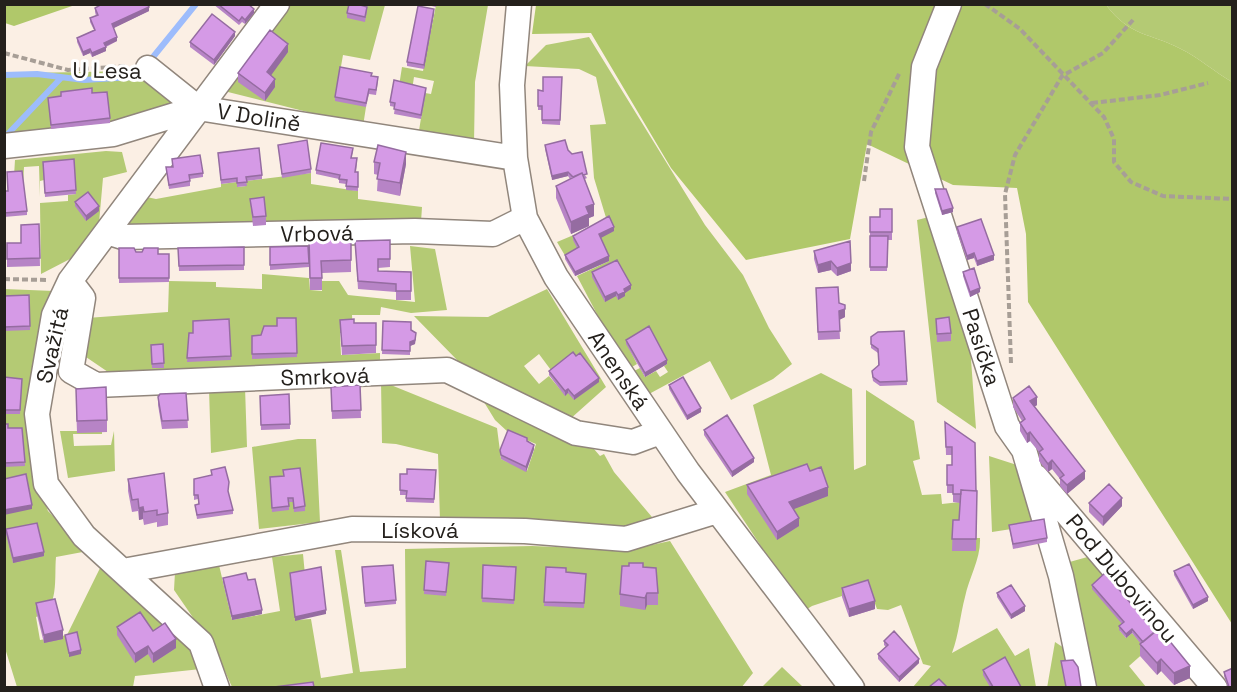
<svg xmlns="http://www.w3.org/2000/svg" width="1237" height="692" font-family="'Space Grotesk',sans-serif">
<rect width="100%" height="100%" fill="#fbefe4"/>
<path fill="#b4ca74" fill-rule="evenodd" d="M290 5H385L370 60 343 55 340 72 366 107 363 126 224 91Z
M436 5H488L475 82 474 143 418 137 425 93 431 94 434 81 414 77 412 90 399 86 402 67 423 71Z
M1106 5H1232V82C1215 72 1199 58 1181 49 1148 32 1131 37 1106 5Z
M589 37 705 225 743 275 769 328 792 364 773 379 731 400 710 361 649 394 634 371 640 368 645 377 656 371 660 377 668 372 664 366 667 364 627 344 637 364 632 367 599 318 577 276 609 261 599 239 610 221 579 251 567 259 557 242 607 221 594 178 590 125 606 124 596 77 579 69 525 66 546 45Z
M135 71 173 105 130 127 5 145 4 77 25 73Z
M106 151 122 152 127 172 103 178 99 223 70 259 41 274 40 203 68 201V195L76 194 44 180 40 181V197L39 166 24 167 23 186 14 176 15 160Z
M311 173V184L358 191V199L422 207 421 222 130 227 124 221 142 196 156 199 221 187V184L237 182 238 187 246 186V181Z
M929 217 970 345 976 429 937 402 917 220Z
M410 246 435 249 447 310 411 313 381 307 380 315H352L353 333H340L341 355 380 353V363L108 372 86 357 84 346 87 318 168 312 169 281 216 282V287L262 289V274L309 278 310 290 322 291V281H339L348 295 415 302Z
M4 289 54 291 33 468 48 511 88 551 56 557C54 577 60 611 36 617L40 640 67 635 102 564 193 649 201 669 135 676 133 687H17L4 645Z
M547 289 606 387 569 420 600 456 604 454 614 472 657 523 654 524 595 529 440 520 438 454 396 444 382 443 381 381 497 428 501 459 527 471 536 444 508 432 495 420 460 363 414 316 488 317ZM539 354 568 393 565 395 549 376 539 384 524 366Z
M821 373 852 389 854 470 866 465V390L914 421 920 459 913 461 922 495 941 494 942 504 960 502 958 538H980C981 559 969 577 965 597 960 616 959 634 952 653L997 628 1015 656 1029 648 1036 687H913L931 666 923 664 901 605 888 610 877 609 869 587 812 606 804 611 725 492 771 475 753 405Z
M245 387 247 447 211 453 209 389Z
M60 431H102V434H73L74 446 111 445 114 431 115 471 68 478Z
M298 439H316L320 522 259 529 252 447Z
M989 456 1017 465 1044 524 992 532Z
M670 541 753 673 741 688 232 687 216 651 174 590 175 572 219 565 232 620 280 611 272 557 303 554 305 575 295 620 311 619 321 678 353 673 335 550H341L360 672 406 668 405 549 532 546 629 550Z
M1091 556 1106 578 1124 626 1120 631 1126 638 1132 633 1147 650 1129 666 1146 687H1096L1066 563Z
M1055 642 1067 650 1066 687 1047 688Z
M782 667 803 687H762Z"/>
<path fill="#b0c86a" d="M5 4H75V5L14 26 5 23Z
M536 5H1106C1131 37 1148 32 1181 49 1199 58 1215 72 1232 82V624L1028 302 1026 234 1017 188 953 185 867 144 850 239 746 260 671 168 591 33 532 34Z"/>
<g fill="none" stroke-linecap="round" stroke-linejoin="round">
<path stroke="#9dbcfc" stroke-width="6" d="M149 62 196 4
M4 75 37 74 84 80 133 77 141 69
M5 137 61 78"/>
<g stroke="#91867c" stroke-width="27">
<path id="street" d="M519 4 512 85 515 158 525 218 556 277 688 472 852 688
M949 4 924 67 917 147 1007 426 1024 450 1061 576 1084 688
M148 68 198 108
M4 146 113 134 198 108 515 158
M107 232 123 237 415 231 493 234 525 218
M70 281 83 298 71 371 96 385 447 370 576 433 633 442 660 432
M1036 477 1215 688
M123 571 352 529 525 531 626 539 717 511
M217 688 201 643 84 536 46 484 37 414 54 315 70 281 277 4"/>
</g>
<path stroke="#a79e96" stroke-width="4" stroke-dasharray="6 3" stroke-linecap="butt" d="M985 4 1020 29 1104 117 1114 139V162L1131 182 1163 196 1232 199
M4 53 68 70 127 66
M1092 103 1160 95 1208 83
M864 181 871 132 900 72
M4 279 46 280
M1011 363 1005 194 1015 155 1062 76 1103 53 1133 20"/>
<use href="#street" stroke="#fff" stroke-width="24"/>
</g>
<path fill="#b784c6" d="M213 4H248L254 13 245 24 242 22 239 25Z
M422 4H436V7Z
M95 8 149 11 113 28 117 41 106 47V51L92 57 90 53 83 56 77 42V38L94 30 90 22V18L96 16 95 12Z
M367 11 365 22 347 18V13Z
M434 13 424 69 407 66V62Z
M235 36 214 65 190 47V42Z
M288 52 270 75 275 87 265 101 238 82V73Z
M372 76 378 81 376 95 369 94 366 107 335 101V97Z
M562 77 560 125 542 124V110H538V90L543 91Z
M426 92 421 119 394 114 395 107 390 106V102Z
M92 93 110 118V123L51 129 48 98Z
M278 145 311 169V173L282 178Z
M545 145 568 150 587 178 585 179 594 216 589 218V226L571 234 556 198V186L570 179 568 176 552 180 545 149Z
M353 152 351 158 357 163 356 172H358V191L346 190V184L339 183V179L316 174V170Z
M218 153 262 175V179L246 181 247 186 237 187V182L221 184Z
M74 159 76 194 45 197 43 162Z
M172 159 203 173V177L190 179V186L169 189 166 167H172Z
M374 162 406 164 400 196 377 191 378 175 374 174Z
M935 189 953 212 942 215 935 193Z
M4 191H8L27 211V215L4 217Z
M250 199 266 216V225L253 226Z
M75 202 99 211 86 221 75 206Z
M892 209V240H888L887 271H870V217H880Z
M39 224 40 266 7 267V243H21Z
M957 227 994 260 977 266 974 258 967 260 957 232Z
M614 231 600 238 609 261 575 276 565 259V255L577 248 573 240V236Z
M351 237V272L322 273V290H310L309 238Z
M390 240V267L378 268V271L411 272V300H396V292L358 289 355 241Z
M244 247V270L179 271 178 248Z
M270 247 309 263V267L270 270Z
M119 248 136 252 158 254H169V282L119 283Z
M814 251 851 271 837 276 831 270 818 273 814 259Z
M592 272 631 289 625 293V296L618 300 616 296 605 302 592 277Z
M963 272 980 292 970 297 963 276Z
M816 288 839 303 845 317 839 320 840 339 818 340Z
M29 295 30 330 4 331V296Z
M296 318 297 357 252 359V336L261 335 277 326Z
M229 319 231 360 187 362 189 333H193Z
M936 319 951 333V341L937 342Z
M340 320 354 323 376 345V353L342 355Z
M383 321 411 330 416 337 415 344 410 346V355L382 354Z
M904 331 907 385 880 386 873 381 872 375 878 365V353L871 348V337Z
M626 340 667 364 645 377 626 344Z
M163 344 164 368H152L151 345Z
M549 371 599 382 574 400 568 393 565 396 549 375Z
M4 377 22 379 20 414H4Z
M360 385 361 418 332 419 331 387Z
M669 385 701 412 687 420 669 389Z
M186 393 188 428 162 429 158 405V397Z
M260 396 290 424V429L261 430Z
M1013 398 1037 405 1034 407 1085 479 1067 494 1060 486V479L1052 469 1048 472 1039 461V452L1030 441 1027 443 1020 431V423L1022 421 1013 407Z
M76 401 107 420V432L77 433Z
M945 422 977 491 976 551H952L953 520H959L960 503 953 502V493H947V465H952V455H946Z
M4 424 8 428H22L25 466 4 467Z
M704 430 754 462 732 477 704 435Z
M527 442 534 449 526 472 501 459 500 450Z
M436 470 434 503 406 502V495H400V474H407Z
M810 471 828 496 793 509 799 526 777 540 747 494V485Z
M270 477 305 506V511L294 512 293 502H289V510L272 512Z
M128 479 168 513V525L157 527V522L144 525 143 519 139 520 138 511 132 512 128 491Z
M194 479 228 493 233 510V514L197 519 195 505 198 504V499L194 500Z
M1089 503 1122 506 1103 526 1089 512Z
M1009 525 1047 538V542L1013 549Z
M6 529 44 556 13 563 6 534Z
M426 561 449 567 446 596 424 594Z
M483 565 516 567 514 604 482 602Z
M362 567 396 600V604L365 607Z
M546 567 566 572 586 574 584 608 544 606Z
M643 567 658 593V605H647L645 610 620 606V594Z
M1174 571 1208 601 1193 609 1174 575Z
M223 578 248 580 262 614 232 620 223 582Z
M1092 585 1190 678 1174 685 1161 671 1157 675 1140 656V644H1141L1132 633 1126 638 1119 630V626L1122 624 1092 589Z
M842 588 875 609 849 617 842 597Z
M997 593 1025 611 1011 619 997 597Z
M36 603 63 639 44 643 36 611Z
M117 627 153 631 176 648 153 663 148 654 135 663 117 635Z
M884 641 919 663 899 682 878 659V654L886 647 884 645Z
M983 670 1021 687H990L983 675Z
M1224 672 1233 687H1228L1224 676Z"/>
<path fill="#956ca1" d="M149 7V11L112 29V24Z
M254 9V13L245 24V20Z
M434 9V13L424 69V65Z
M235 32V36L214 65V60Z
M117 37V41L104 47V43Z
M288 44V52L267 81V72Z
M106 47V51L92 57V53Z
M90 49V53L83 56V52Z
M275 79V87L265 101V93Z
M406 152V164L400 196V183Z
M568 172V176L552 180V176Z
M594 204V216L589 218V226L571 234V222L586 207Z
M99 206V211L86 221V216Z
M953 208V212L942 215V211Z
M614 227V231L599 239V234Z
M974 253V258L967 260V256Z
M994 255V260L977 266V261Z
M609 256V261L575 276V272Z
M831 261V270L818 273V265Z
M851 263V271L837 276V268Z
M631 285V289L625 293V296L618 300V295L624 289Z
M980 288V292L970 297V292Z
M616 292V296L605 302V297Z
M845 309V317L839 320V311Z
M416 333 415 344 410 346V342Z
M667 360V364L645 377V373Z
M599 378V382L574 400V396Z
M568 389V393L565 396V391Z
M1037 397V405L1030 410V401Z
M701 408V412L687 420V416Z
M1030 432V441L1027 443V434Z
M534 445V449L526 472V467Z
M754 458V462L732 477V472Z
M1052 460V469L1048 472V464Z
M1085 471V479L1067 494V485Z
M828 487V496L789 511V502Z
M1122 498V506L1103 526V517Z
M32 505V509L4 515V510Z
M143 507V519L139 520V508Z
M799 518V526L777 540V532Z
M44 552V556L13 563V558Z
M647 593V605L645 610V598Z
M1208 597V601L1193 609V605Z
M875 601V609L849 617V609Z
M1025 606V611L1011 619V615Z
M262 610V614L232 620V616Z
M326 610V614L295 621V617Z
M1132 629V633L1126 638V634Z
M63 630V639L44 643V635Z
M176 639V648L153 663V654Z
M148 646V654L135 663V654Z
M81 650V654L69 657V653Z
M919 659V663L899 682V677Z
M1161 659V671L1157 675V663Z
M1190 666V678L1174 685V673Z"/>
<path fill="#d59ae6" stroke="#956ca1" stroke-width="1.5" d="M102 4H147L149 7 112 24 117 37 104 43 106 47 92 53 90 49 83 52 77 38 95 30 90 18 98 15 95 8Z
M218 4H248L254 9 245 20 242 17 239 21Z
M349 4H357L367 7 365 17 347 13Z
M418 6 434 9 424 65 407 62Z
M212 14 235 32 214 60 190 42Z
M270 30 288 44 267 72 275 79 265 93 238 73Z
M340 67 372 73 371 76 378 77 376 90 369 89 366 103 335 97Z
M543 77H562L560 120H542V106H538V90L543 91Z
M394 80 426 88 421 115 394 109 395 103 390 102Z
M92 88V93L107 92 110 118 51 125 48 98 61 96V92Z
M307 140 311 169 282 174 278 145Z
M565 140 568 150 572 154 582 152 587 174 583 175 582 173 573 177 568 172 552 176 545 145Z
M321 143 353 148 351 158H357L355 172H358V187L346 186 347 180 339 179 340 175 316 170Z
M378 145 406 152 400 183 377 179 380 163 374 162Z
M259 148 262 175 246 177 247 182 237 183V178L221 180 218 153Z
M200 155 203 173 189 175 190 181 169 185 166 167H173L172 159Z
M74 159 76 190 45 193 43 162Z
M22 171 27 211 4 213V191H8L7 172Z
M582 173 594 204 586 207 589 214 571 222 556 186Z
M935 189H946L953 208 942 211Z
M88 192 99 206 86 216 75 202Z
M264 197 266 216 253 217 250 199Z
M880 209H892V232H870V217H880Z
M609 216 614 227 599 234 609 256 575 272 565 255 579 247 573 236Z
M981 219 994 255 977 261 974 253 967 256 957 227Z
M39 224 40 258 7 259V243H21V225Z
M870 236H888L887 267H870Z
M351 237V260L321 261 322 278H310L309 238Z
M390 240V259H378V271L411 272V291H396V284L358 281 355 241Z
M850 241 851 263 837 268 831 261 818 265 814 251Z
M308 246 309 263 270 265V247Z
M244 247V265L179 266 178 248Z
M119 248H134L136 252H142L144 248H158V254H169V278H119Z
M617 260 631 285 624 289 625 292 618 295 616 292 605 297 592 272Z
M974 268 980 288 970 292 963 272Z
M838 287 839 303 845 305V309L839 311 840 331 818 332 816 288Z
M29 295 30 326 4 327V296Z
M949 317 951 333 937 334 936 319Z
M277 318H296L297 353 252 354V336L261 335 264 326H277Z
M229 319 231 356 187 358 189 333H193V321Z
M354 319V323H376V345L342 346 340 320Z
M383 321 411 322V330L416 333 415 340 410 342V351L382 350Z
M649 326 667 360 645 373 626 340Z
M904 331 907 381 880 382 873 377 872 371 879 365 878 349 871 344V337L878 332Z
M163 344 164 363 152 364 151 345Z
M573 352 576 356 580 353 599 378 574 396 568 389 565 391 549 371Z
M4 377 22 379 20 410H4Z
M683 377 701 408 687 416 669 385Z
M360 385 361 410 332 411 331 387Z
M1029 386 1037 397 1030 401 1085 471 1067 485 1060 478 1064 475 1052 460 1048 464 1039 452 1043 449 1030 432 1027 434 1020 423 1025 419 1013 398Z
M106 387 107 420 77 421 76 389Z
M186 393 188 420 162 421 158 397 160 394Z
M289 394 290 424 261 425 260 396Z
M727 415 754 458 732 472 704 430Z
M945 422 975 443 976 491 961 490V494H953V485H947V465H952V447H946Z
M4 424H8V428H22L25 462 4 463Z
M508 430 527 438V441L534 445 526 467 501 455 500 450Z
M807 464 810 471 821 467 828 487 789 502 799 518 777 532 747 485Z
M225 467 229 482 228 491 233 510 197 515 195 505 199 504 198 495H194V479L212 475 211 470Z
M300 468 305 506 294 508 293 498H288L289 506 272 508 270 477 284 476 283 470Z
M407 469 436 470 434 499 406 498 407 491 400 490V474H407Z
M164 473 168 513 157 515V510L144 512 143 507 139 508 138 499 132 500 128 479Z
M26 474 32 505 4 510V479Z
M1109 484 1122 498 1103 517 1089 503Z
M961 490 977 491 976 539H952L953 520H959Z
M1044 519 1047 538 1013 544 1009 525Z
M37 523 44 552 13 558 6 529Z
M426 561 449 563 446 592 424 590Z
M629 563H643V567L656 568 658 593H647L645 598 620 594 622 566H629Z
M1189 564 1208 597 1193 605 1174 571Z
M393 565 396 600 365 603 362 567Z
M483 565 516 567 514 600 482 598Z
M321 567 326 610 295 617 290 573Z
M546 567 566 568V572L586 574 584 603 544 602Z
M246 573 248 580 255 579 262 610 232 616 223 578Z
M1105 573 1155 632 1143 642 1132 629 1126 634 1119 626 1124 622 1092 585Z
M868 580 875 601 849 609 842 588Z
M1011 585 1025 606 1011 615 997 593Z
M55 599 63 630 44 635 36 603Z
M140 612 153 631 165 623 176 639 153 654 148 646 135 654 117 627Z
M1159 628 1190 666 1174 673 1161 659 1157 663 1140 644Z
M894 631 919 659 899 677 878 654 888 645 884 641Z
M77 632 81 650 69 653 65 635Z
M1005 657 1021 687H993L983 670Z
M1073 660 1078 667 1081 687H1066L1061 661Z
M1233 668V687H1229L1224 672Z
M939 679 947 687H929Z
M313 682 314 687H274Z"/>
<g text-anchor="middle" stroke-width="6" stroke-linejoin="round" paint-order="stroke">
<g font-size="22" fill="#24201c" stroke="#fff">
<text transform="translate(107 70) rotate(1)" y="8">U Lesa</text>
<text transform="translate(259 117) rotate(9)" y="8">V Dolině</text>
<text transform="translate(317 233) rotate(-1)" y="8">Vrbová</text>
<text transform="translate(52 345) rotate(-77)" y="8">Svažitá</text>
<text transform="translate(982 347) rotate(72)" y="8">Pasíčka</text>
<text transform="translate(619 370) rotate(56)" y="8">Anenská</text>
<text transform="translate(325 376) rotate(-2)" y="8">Smrková</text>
<text x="420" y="538">Lísková</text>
<text transform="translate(1122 578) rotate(50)" y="8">Pod Dubovinou</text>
</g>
</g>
<rect width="1237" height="692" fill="none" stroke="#24201c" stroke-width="12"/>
</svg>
